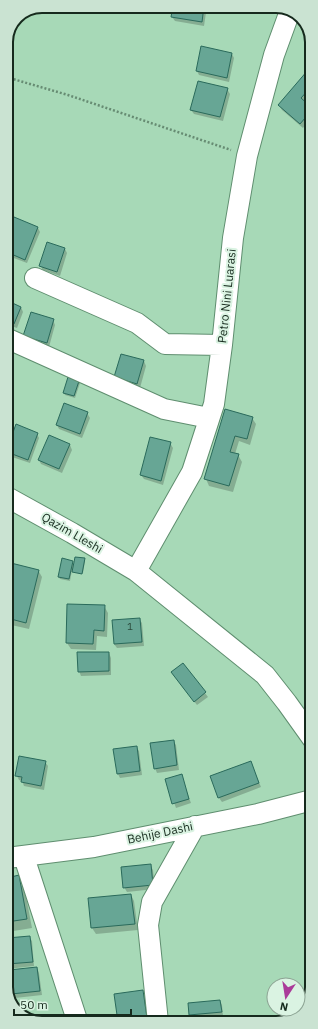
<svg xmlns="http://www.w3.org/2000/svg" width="318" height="1029" font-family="'IBM Plex Sans',sans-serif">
<rect width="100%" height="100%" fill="#a7d9b7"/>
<path fill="#0003" d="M174 6H207L204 26 175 21 172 17Z
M232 54 234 58 229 82 199 75 197 71Z
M311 74V94L304 102 311 108V118L303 128 282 110 279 105Z
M227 89 230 94 223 121 194 114 191 110Z
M14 218 38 228 40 232 27 263 11 257 7 266 6 265V238Z
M65 249 67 253 60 276 43 270 40 265Z
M6 302 21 307 23 312 17 328 6 324Z
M53 320 55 325 49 347 27 340Z
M144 361 146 366 140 388 118 381Z
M78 381 80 383 75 398 65 395 64 393Z
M226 410 252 418 256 424 250 445 239 441 235 454 238 455 242 462 233 492 209 486 206 479Z
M87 413 90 418 82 438 59 429 57 425Z
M16 426 37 434 39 438 30 463 9 456 7 451Z
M49 436 70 445 72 450 62 473 41 464 39 460Z
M170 443 173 448 163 485 144 479 141 475Z
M84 559 85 561 83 573 73 572 72 570 70 581 60 579 59 577 72 562 74 565Z
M7 563 38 570 42 577 29 629 7 624Z
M104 606 108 613 107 637 97 636 96 650 71 649 67 643Z
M139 619 142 623 144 646 117 648 114 644Z
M109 653 111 658V675L81 676 79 671Z
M183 664 208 697 197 705 172 673Z
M173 741 176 745 179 770 157 773 155 768Z
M136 747 139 751 142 775 120 778 118 774 114 750Z
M45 762 48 766 44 790 24 786 22 781 19 780 17 776Z
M251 763 261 787 222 802 219 798Z
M181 776 191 803 176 808 166 780Z
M150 865 153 870 155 889 127 892 124 887Z
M18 877 24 886 32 928 7 932V879Z
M131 895 134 901 138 930 96 934 92 928Z
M29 937 32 941 34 966 7 969V939Z
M37 968 39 973 42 995 15 998 12 994Z
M142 992 145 996 148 1022 119 1023Z
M220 1001 222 1005 223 1016 193 1019 190 1015Z"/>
<path fill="#67a695" stroke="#2a6a5b" d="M173 6H204L202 22 171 17Z
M201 46 232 53 227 78 196 71Z
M308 70 311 73V87L301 98 311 107V111L300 124 278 105Z
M198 81 228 88 220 117 190 110Z
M14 217 38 227 25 260 9 253 6 259V235Z
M47 242 65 248 57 272 39 266Z
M6 300 21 307 14 324 6 321Z
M31 312 54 319 47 343 23 336Z
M121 354 144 360 137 384 114 377Z
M68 377 79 381 74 396 63 393Z
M64 403 88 412 80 434 56 425Z
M225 409 253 417 247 439 235 436 230 452 239 454 229 486 204 479Z
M16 424 38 433 28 460 7 452V449Z
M49 435 70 444 59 469 38 460Z
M150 437 171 442 161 481 140 475Z
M75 557 85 558 82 574 72 572Z
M62 558 73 561 69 579 58 577Z
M7 562 39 570 26 623 7 618Z
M67 604 105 605 104 631 94 630 93 644 66 643Z
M140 618 142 642 114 644 112 620Z
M77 652H109V671L78 672Z
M183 663 206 692 194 702 171 672Z
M174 740 177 765 154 769 150 743Z
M137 746 140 771 117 774 113 749Z
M19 756 46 761 41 786 21 782 22 777 15 776Z
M251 761 259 783 218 798 210 776Z
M182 774 189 799 172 804 165 779Z
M151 864 153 885 123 888 121 867Z
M19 875 27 919 7 922V878Z
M131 894 135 924 91 928 88 898Z
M30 936 33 962 7 964V938Z
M37 967 40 991 11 994 9 970Z
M143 990 147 1018 118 1022 114 994Z
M220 1000 222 1012 189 1015 188 1003Z"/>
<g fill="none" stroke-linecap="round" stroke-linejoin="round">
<g stroke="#5f8e6f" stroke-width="22">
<path id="minor" d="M35 278 137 323 165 344 222 345
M6 338 164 409 209 418
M7 497 72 533 136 571 265 675 287 703 312 738
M136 571 192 472 214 404 222 345 233 238 247 156 274 55 290 11
M24 857 78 1023
M7 858 94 847 258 814 312 800
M158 1022 148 925 152 902 195 826"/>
</g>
<path stroke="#678c73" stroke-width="2.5" stroke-dasharray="2 2" stroke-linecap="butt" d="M6 77 68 95 231 150"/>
<use href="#minor" stroke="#fff" stroke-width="20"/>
</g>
<g text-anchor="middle" stroke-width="4" stroke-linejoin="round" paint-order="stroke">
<g font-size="10" fill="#2a493b">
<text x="130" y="630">1</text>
</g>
<g font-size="12" fill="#162a1d" stroke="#daf3e2">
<text transform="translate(227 296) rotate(-84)" y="4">Petro Nini Luarasi</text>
<text transform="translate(72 533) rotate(30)" y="4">Qazim Lleshi</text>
<text transform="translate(160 833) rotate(-12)" y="4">Behije Dashi</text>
</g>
</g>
<path d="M0 0H318V1029H0ZM42 13H276A29 29 0 0 1 305 42V987A29 29 0 0 1 276 1016H42A29 29 0 0 1 13 987V42A29 29 0 0 1 42 13Z" fill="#cae3d2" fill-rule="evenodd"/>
<path fill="none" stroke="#162a1d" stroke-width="2" d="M42 13H276A29 29 0 0 1 305 42V987A29 29 0 0 1 276 1016H42A29 29 0 0 1 13 987V42A29 29 0 0 1 42 13Z"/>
<g transform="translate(286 997) rotate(192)"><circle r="19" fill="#daf3e2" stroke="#8ca393"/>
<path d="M0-3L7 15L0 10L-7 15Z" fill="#aa3b99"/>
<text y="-6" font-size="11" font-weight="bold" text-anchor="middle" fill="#162a1d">N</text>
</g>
<path d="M14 1009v6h117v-6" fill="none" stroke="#162a1d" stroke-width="2"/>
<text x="20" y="1009" font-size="12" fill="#162a1d" stroke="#daf3e2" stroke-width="3" paint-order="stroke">50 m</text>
</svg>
